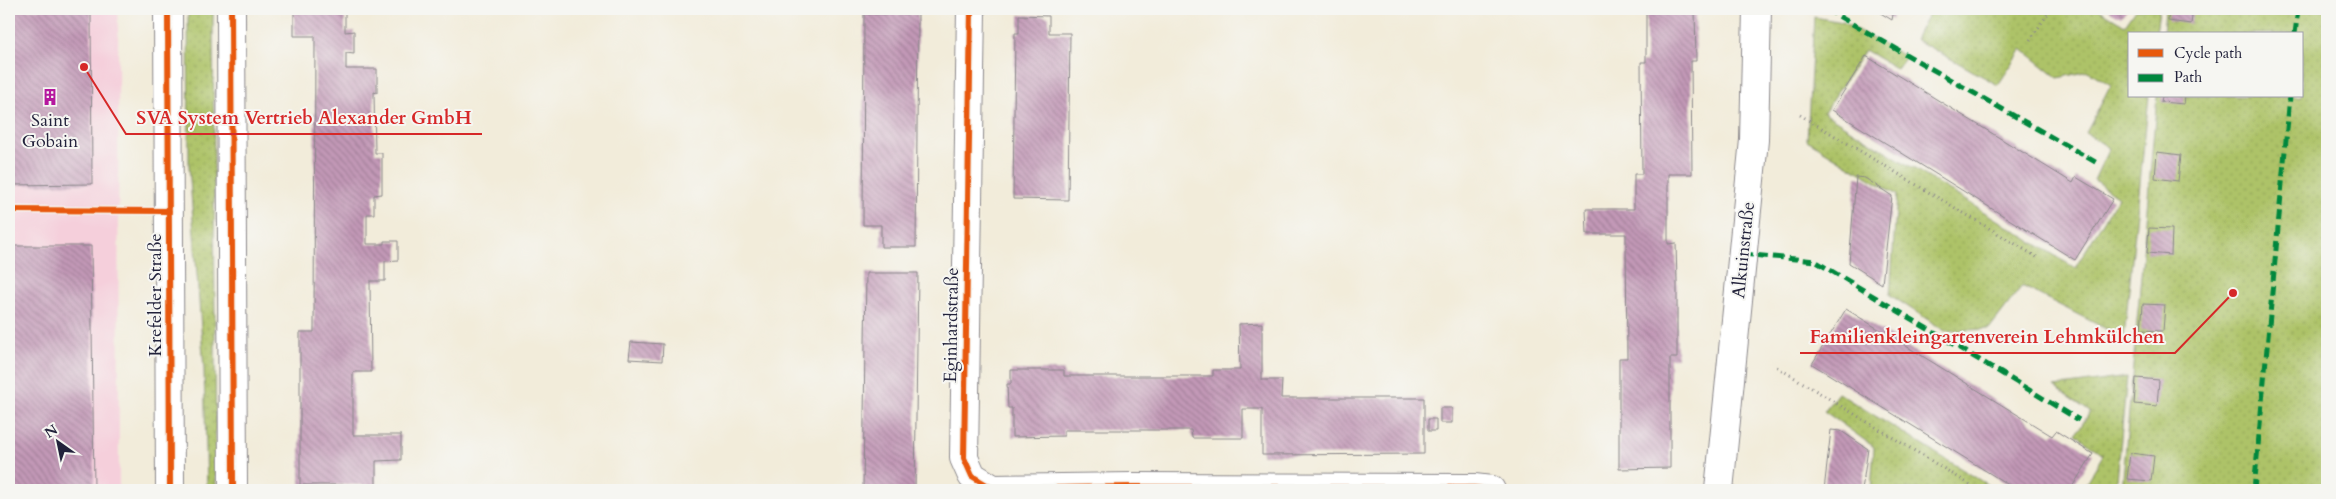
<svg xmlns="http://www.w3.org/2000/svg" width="2336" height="499" font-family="Cardo,serif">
<defs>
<pattern id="green-dots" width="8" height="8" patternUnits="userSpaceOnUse" patternTransform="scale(1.25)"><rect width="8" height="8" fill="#adc368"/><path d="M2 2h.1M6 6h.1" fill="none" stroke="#95a75b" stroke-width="1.8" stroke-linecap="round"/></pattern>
<pattern id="building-back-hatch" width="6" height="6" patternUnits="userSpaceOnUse" patternTransform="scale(1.25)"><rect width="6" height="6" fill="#c399b7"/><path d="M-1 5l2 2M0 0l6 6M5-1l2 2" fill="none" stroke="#9e7c96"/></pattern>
</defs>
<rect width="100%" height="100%" fill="#f6f6f2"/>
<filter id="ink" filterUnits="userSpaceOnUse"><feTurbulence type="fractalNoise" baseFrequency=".02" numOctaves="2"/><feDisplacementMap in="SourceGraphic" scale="10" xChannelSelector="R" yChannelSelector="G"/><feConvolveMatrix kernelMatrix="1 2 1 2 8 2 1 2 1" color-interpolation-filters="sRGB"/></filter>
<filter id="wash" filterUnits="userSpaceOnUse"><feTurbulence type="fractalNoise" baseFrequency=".0096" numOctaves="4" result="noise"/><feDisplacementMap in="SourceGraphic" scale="20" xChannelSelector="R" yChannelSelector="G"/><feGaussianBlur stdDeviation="1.12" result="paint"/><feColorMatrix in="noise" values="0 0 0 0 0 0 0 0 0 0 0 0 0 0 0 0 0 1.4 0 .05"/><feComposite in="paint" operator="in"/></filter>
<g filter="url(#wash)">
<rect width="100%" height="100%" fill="#f2ecda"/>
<path fill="#f5cfdb" d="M9 9H118L119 490H9Z"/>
<path fill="url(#green-dots)" stroke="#687252" d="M188 9H213L216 490H207L204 369 189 166Z
M1931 9H2098L2125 25 2136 9H2159L2156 34H2130V96H2149L2124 338 2022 286 1989 329 1945 331 1890 295 1897 195 1807 140 1814 17 1843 22 1906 57 1897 69 1865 50 1824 113 2075 268 2118 197 2094 180 2109 148 2086 133 2111 85 2088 71 2058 78 2022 49 1998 85 1915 39Z
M2165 9H2327V490H2122L2157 96H2302V34H2163Z
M2127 377 2116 490H2082L2103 455 2076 434 2090 412 2054 387Z
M1838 393 1996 490H1871L1874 447 1824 411Z"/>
<g id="blocks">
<path fill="url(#building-back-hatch)" d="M9 9H91L92 184 9 185Z
M294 9H345V32L354 31V54L346 53V69H377V93L374 92 375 153H382V194L374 195V214H367V244H384V241H398V260L385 261V281H370L371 372H353V435H401V460L376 461V485H300V332H314L315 36H294Z
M1646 9H1695L1696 61H1691L1692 174H1668V244L1676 243 1677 282V358H1670V468L1619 469V358H1627L1626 234H1587L1586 209H1634V174H1642L1641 62H1646Z
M1874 9H1894L1892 20Z
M2107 9H2127L2121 17Z
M2169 9H2193L2191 24 2168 21Z
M864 14H918L916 247H881V225H863Z
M1019 15 1049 16V33H1070L1068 200 1013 199 1015 33H1019Z
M1866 56 2073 183 2076 177 2113 199 2075 260 1832 110Z
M2162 96H2185L2184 104 2161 102Z
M2157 152 2181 155 2178 181 2155 178Z
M1856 177 1865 178 1892 196 1882 284 1849 263Z
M2149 228 2172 229 2171 255 2147 253Z
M9 246H91L94 490H9Z
M866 273H918L915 490H863Z
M2143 304 2165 305 2163 331 2141 330Z
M1846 309 2052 436 2056 431 2093 454 2070 490H2017L1812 364Z
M1262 323V380H1282L1281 398H1424V454L1262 455V409H1243V438H1192L1191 430H1064V436L1012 437V408H1008L1007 384H1011V370H1064V376H1213V370H1240L1239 324Z
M631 342 663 344 662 361 629 359Z
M2136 378 2159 380 2157 406 2134 404Z
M1440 408H1452V423H1440Z
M1428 419H1436V431H1428Z
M1831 430 1841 431 1868 449 1862 490H1824Z
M2130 453 2154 456 2151 481 2127 479Z"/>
</g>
</g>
<g filter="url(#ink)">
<use href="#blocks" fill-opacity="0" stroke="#8a878a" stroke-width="1"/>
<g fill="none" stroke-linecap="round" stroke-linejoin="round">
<g stroke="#8a878a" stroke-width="30">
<path id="minor" d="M971 9 964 458 972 476 993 489 1132 487 1474 488 1491 490
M1719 490 1754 140 1757 9"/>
</g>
<g stroke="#8a878a" stroke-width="30">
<path id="major" d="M168 9 170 490
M231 9 233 490"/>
</g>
<path stroke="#8a878a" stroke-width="3" stroke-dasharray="1 4" stroke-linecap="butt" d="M2030 40 2051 9
M1800 115 2037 257
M1777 367 1979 490"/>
<use href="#minor" stroke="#fff" stroke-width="28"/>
<use href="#major" stroke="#fff" stroke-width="28"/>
<path stroke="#00873e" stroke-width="5" stroke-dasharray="10 5" stroke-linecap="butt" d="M1826 9 2099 164
M2295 34 2298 9
M1743 254 1815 261 2079 420
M2254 490 2290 96"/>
<g stroke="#f6f6f2" stroke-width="9">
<path id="cycleway" d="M168 9 170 490
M231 9 233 490
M971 9 964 458 972 476 993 489 1132 487 1474 488 1491 490
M9 210 169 211"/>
</g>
<use href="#cycleway" stroke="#e8590c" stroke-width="6"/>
</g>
</g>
<defs>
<g id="building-bare" transform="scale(1.35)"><path d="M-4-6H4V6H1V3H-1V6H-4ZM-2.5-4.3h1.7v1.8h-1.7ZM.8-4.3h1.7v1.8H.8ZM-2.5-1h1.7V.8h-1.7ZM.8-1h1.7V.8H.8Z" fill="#b5179e" stroke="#f6f6f2" stroke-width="2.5" paint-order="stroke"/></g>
</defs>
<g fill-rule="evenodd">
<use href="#building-bare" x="50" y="97"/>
</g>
<g text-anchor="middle" stroke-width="4" stroke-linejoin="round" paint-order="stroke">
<g font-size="18" fill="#22223b" stroke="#f6f6f2">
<text x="50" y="126">Saint<tspan x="50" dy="21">Gobain</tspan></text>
</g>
<g font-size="18" fill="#22223b" stroke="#f6f6f2">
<text transform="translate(1743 250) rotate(-84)" y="6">Alkuinstraße</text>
<text transform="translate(155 295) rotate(-90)" y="6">Krefelder Straße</text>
<text transform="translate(951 325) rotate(-89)" y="6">Eginhardstraße</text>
</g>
</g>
<path fill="none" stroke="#d62828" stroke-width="2" d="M84 67L126 134H482M2233 293L2175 353H1800"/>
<g fill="#d62828" stroke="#f6f6f2" stroke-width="2">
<circle cx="84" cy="67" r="5"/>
<circle cx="2233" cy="293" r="5"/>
</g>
<g font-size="19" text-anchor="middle" font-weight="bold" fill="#d62828" stroke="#f6f6f2" stroke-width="4" stroke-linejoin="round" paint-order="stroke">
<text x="304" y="124">SVA System Vertrieb Alexander GmbH</text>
<text x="1987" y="343">Familienkleingartenverein Lehmkülchen</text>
</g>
<rect width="2336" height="499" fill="none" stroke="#f6f6f2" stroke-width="30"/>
<rect x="2128" y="32" width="175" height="65" fill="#f6f6f2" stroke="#a1a1a9"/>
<rect x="2138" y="49" width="25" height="8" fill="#e8590c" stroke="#a1a1a9"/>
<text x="2174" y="58" font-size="15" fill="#22223b">Cycle path</text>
<rect x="2138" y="74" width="25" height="8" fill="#00873e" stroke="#a1a1a9"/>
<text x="2174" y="82" font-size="15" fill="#22223b">Path</text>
<g transform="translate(58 442) rotate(327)" stroke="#f6f6f2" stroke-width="4" paint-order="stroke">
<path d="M0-4L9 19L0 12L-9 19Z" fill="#22223b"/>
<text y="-8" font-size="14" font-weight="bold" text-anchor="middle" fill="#22223b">N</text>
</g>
</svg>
